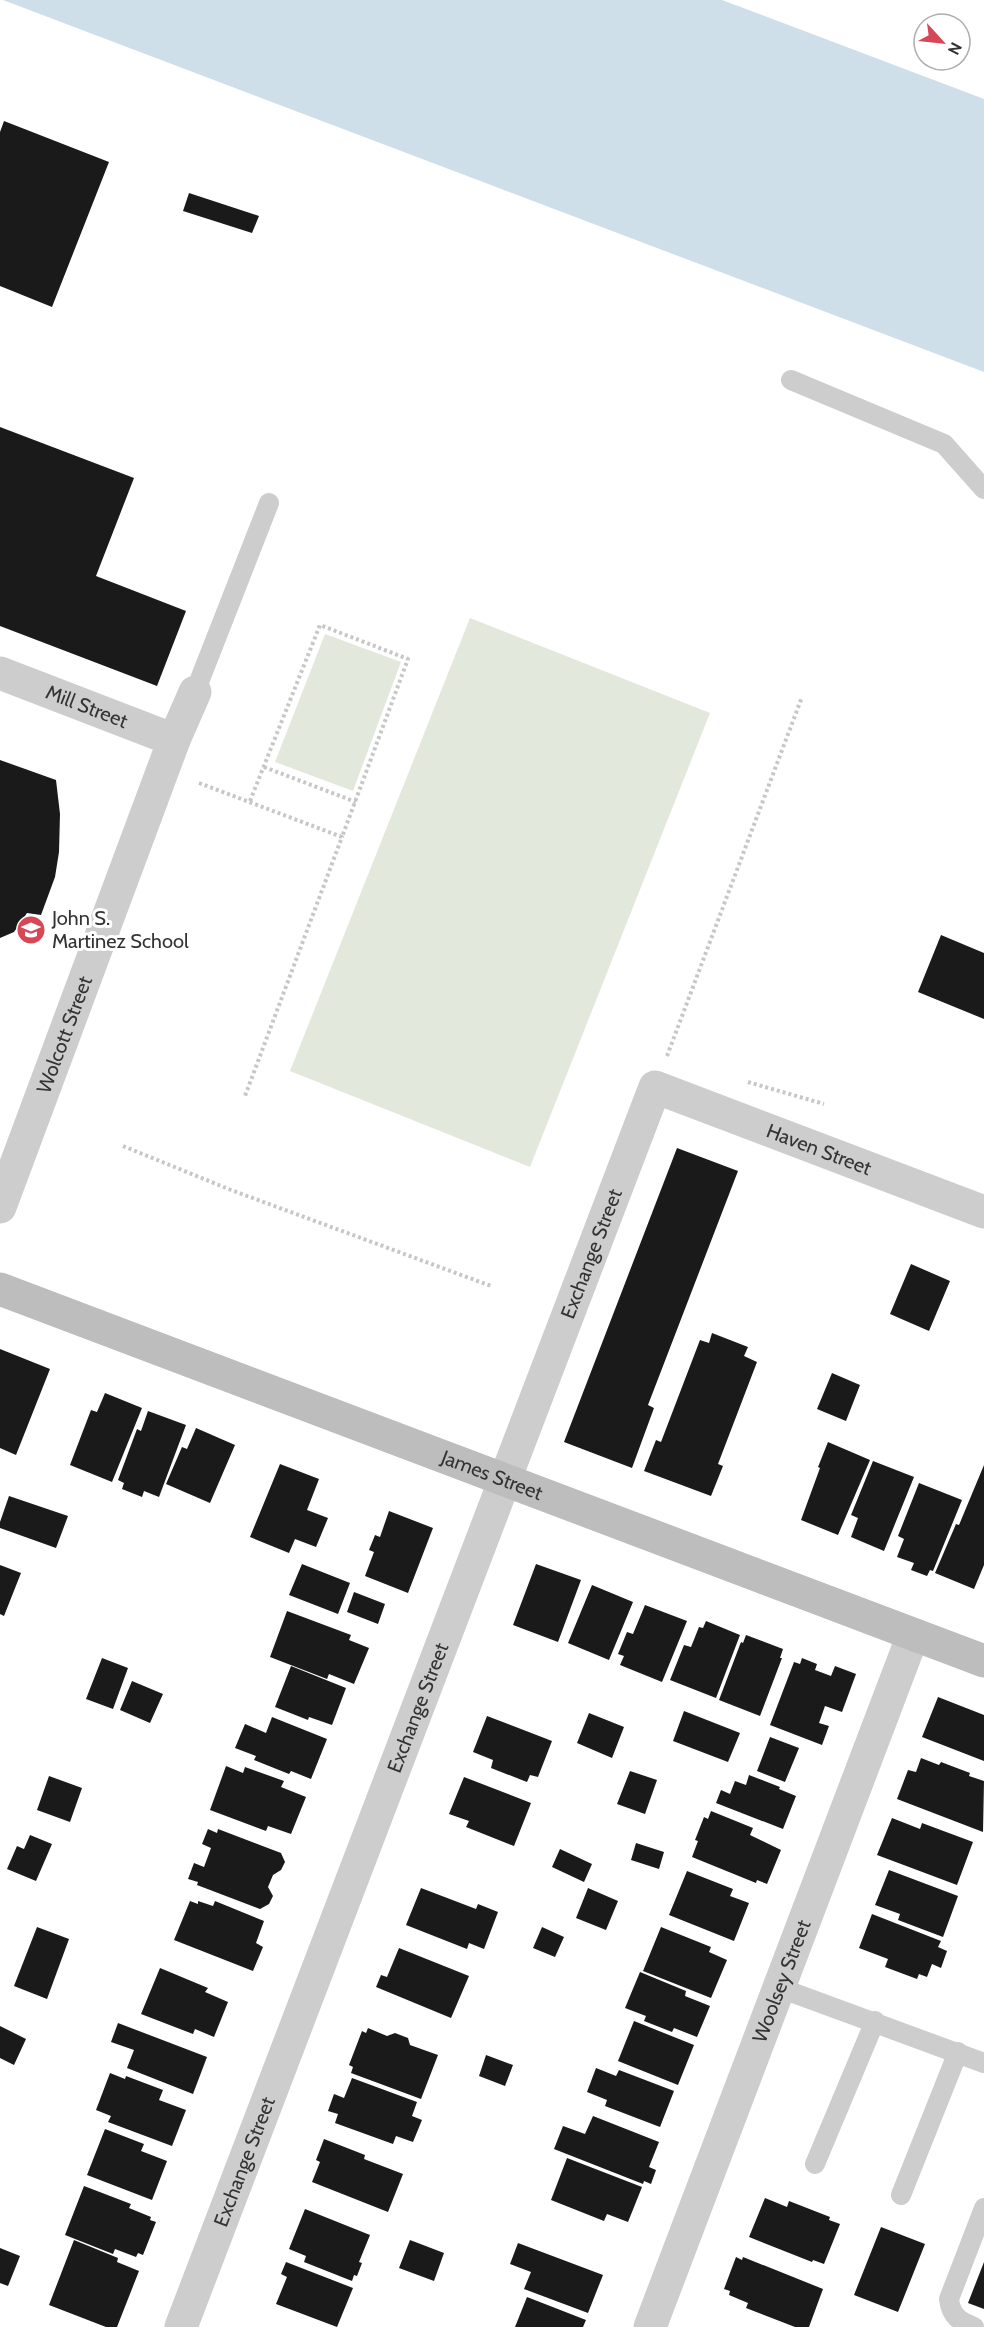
<svg xmlns="http://www.w3.org/2000/svg" width="984" height="2327" font-family="Cabin,sans-serif">
<rect width="100%" height="100%" fill="#fff"/>
<path fill="#e3e8dd" d="M470 618 710 713 530 1167 290 1071Z
M325 634 401 662 353 791 275 762Z"/>
<path fill="#cedfe9" d="M3 0H722L984 99V372Z"/>
<path fill="#1a1a1a" d="M4 121 109 162 52 307 0 286V132Z
M189 193 259 216 252 233 183 211Z
M0 427 134 478 96 576 186 611 157 686 0 626Z
M0 760 56 780 60 814 59 852 55 877 41 915 27 913 14 932 0 938Z
M941 935 984 953V1019L918 992Z
M677 1148 738 1171 648 1405 654 1408 632 1468 564 1442Z
M911 1264 950 1281 929 1331 890 1314Z
M712 1333 748 1347 744 1356 757 1362 718 1464 723 1466 711 1496 644 1471 656 1440 661 1442 700 1340 709 1343Z
M0 1349 50 1369 16 1455 0 1448Z
M832 1373 860 1385 846 1421 817 1409Z
M105 1393 142 1408 112 1482 70 1465 91 1410 97 1412Z
M148 1411 186 1425 159 1497 144 1491 142 1497 122 1489 124 1483 118 1480 137 1429 141 1431Z
M196 1428 235 1445 210 1503 166 1484 182 1447 187 1449Z
M828 1442 870 1460 838 1535 801 1520 820 1468 818 1467Z
M873 1461 914 1477 884 1551 851 1537 858 1518 851 1515Z
M280 1464 319 1479 307 1510 328 1518 316 1547 295 1539 289 1553 250 1537Z
M984 1465V1565L974 1589 935 1573 956 1524 959 1525Z
M919 1483 962 1500 933 1571 930 1570 927 1576 911 1570 914 1563 897 1557 904 1539 898 1536Z
M9 1496 68 1516 56 1548 0 1528V1522Z
M389 1511 433 1528 408 1593 365 1576 374 1552 369 1550 375 1535 380 1537Z
M302 1564 350 1583 338 1614 289 1595Z
M536 1564 581 1580 558 1642 513 1625Z
M0 1565 21 1573 4 1616 0 1614Z
M592 1585 633 1602 609 1660 568 1643Z
M354 1592 385 1604 378 1624 347 1612Z
M645 1605 687 1621 662 1682 620 1665 624 1656 618 1654 627 1632 633 1634Z
M287 1611 351 1635 349 1640 369 1648 354 1684 329 1674 327 1679 270 1657Z
M706 1621 740 1635 716 1698 670 1680 684 1645 691 1647 699 1627 703 1628Z
M746 1635 783 1649 780 1658H782L760 1716 719 1700 741 1642 743 1643Z
M102 1658 128 1668 113 1709 86 1699Z
M802 1658 817 1664 815 1670 831 1676 835 1666 856 1674 842 1712 825 1706 819 1723 829 1726 822 1745 770 1725 794 1662 800 1664Z
M291 1666 346 1688 332 1725 309 1717 308 1720 275 1707Z
M132 1681 163 1694 150 1723 120 1710Z
M938 1697 984 1715V1761L922 1737Z
M684 1711 740 1733 728 1762 673 1741Z
M589 1713 624 1727 612 1758 577 1743Z
M487 1716 552 1741 538 1777 530 1775 527 1782 491 1768 493 1760 473 1752Z
M272 1717 327 1739 311 1779 291 1771 289 1774 254 1760 256 1756 235 1748 245 1724 266 1733Z
M770 1737 799 1748 785 1782 757 1771Z
M921 1758 939 1765 941 1762 970 1773 969 1776 984 1781 983 1832 897 1799 908 1770 916 1772Z
M226 1766 243 1773 245 1767 284 1781 281 1787 306 1797 291 1834 268 1826 266 1831 210 1810Z
M630 1771 657 1780 645 1814 617 1804Z
M749 1775 780 1787 779 1789 796 1796 783 1829 716 1803 721 1790 730 1794 735 1781 746 1785Z
M49 1776 82 1788 70 1822 37 1810Z
M464 1777 531 1803 514 1846 466 1827 469 1821 449 1814Z
M711 1811 753 1828 750 1835 781 1850 767 1884 757 1880 756 1883 692 1857 698 1841 695 1840 704 1817 708 1819Z
M892 1818 920 1829 922 1823 973 1842 957 1885 877 1855Z
M208 1829 217 1833 218 1829 281 1853 285 1862 281 1870 273 1875 268 1887 273 1896 269 1904 260 1909 197 1885 198 1882 188 1879 194 1863 204 1867 211 1848 202 1844Z
M30 1835 52 1844 36 1881 7 1869 17 1846 24 1849Z
M636 1843 664 1852 659 1869 631 1860Z
M560 1849 592 1864 584 1882 552 1867Z
M889 1870 958 1896 943 1937 898 1920 900 1914 875 1905Z
M687 1871 733 1889 730 1896 749 1903 734 1941 669 1915Z
M421 1888 476 1909 478 1904 498 1912 484 1949 469 1943 467 1949 406 1925Z
M588 1888 618 1901 606 1930 576 1918Z
M190 1901 198 1904V1901L213 1906 215 1901 264 1921 256 1943 263 1947 253 1971 174 1940Z
M872 1914 941 1941 938 1947 947 1951 941 1968 932 1964 927 1977 919 1974 917 1979 885 1967 888 1959 859 1948Z
M37 1927 69 1939 47 1999 14 1986Z
M542 1927 564 1937 555 1957 533 1948Z
M661 1927 711 1947 709 1952 727 1960 711 1998 643 1971Z
M399 1948 469 1976 451 2018 376 1987 381 1975 387 1977Z
M160 1968 208 1988 205 1992 228 2002 214 2037 195 2029 193 2034 141 2014Z
M640 1972 686 1991 685 1996 710 2006 697 2037 674 2028 672 2032 644 2021 646 2016 625 2008Z
M634 2021 694 2045 678 2085 618 2061Z
M118 2023 207 2057 193 2094 127 2068 134 2050 111 2042Z
M0 2026 26 2039 14 2065 0 2058Z
M368 2028 387 2036 395 2033 408 2038 410 2045 438 2055 421 2099 351 2073 353 2067 349 2065 362 2031 366 2033Z
M486 2055 513 2065 505 2086 479 2076Z
M596 2068 616 2076 619 2070 674 2091 660 2127 605 2106 607 2100 587 2092Z
M110 2073 125 2079 126 2076 163 2090 159 2100 186 2110 172 2146 108 2122 111 2116 96 2110Z
M352 2078 417 2102 412 2116 422 2120 413 2142 396 2136 393 2144 335 2123 338 2114 328 2111 334 2094 344 2098Z
M593 2116 659 2142 649 2167 656 2170 651 2184 644 2181 643 2184 554 2149 563 2126 585 2134Z
M105 2129 144 2144 141 2151 167 2161 152 2200 87 2175Z
M324 2139 365 2155 364 2159 403 2174 388 2212 312 2182 320 2162 316 2160Z
M567 2158 642 2187 628 2222 607 2214 604 2221 551 2200Z
M84 2186 131 2204 129 2208 151 2217 150 2220 156 2222 143 2255 138 2253 136 2257 115 2249 113 2254 65 2235Z
M765 2198 787 2207 789 2201 830 2217 829 2220 840 2224 824 2264 813 2260 812 2262 749 2237Z
M305 2209 370 2235 359 2262 362 2263 357 2276 354 2275 352 2281 304 2262 306 2256 289 2249Z
M881 2227 925 2244 898 2312 854 2295Z
M74 2240 118 2258 117 2262 139 2271 117 2327H106L49 2305Z
M410 2240 444 2253 434 2281 399 2268Z
M518 2243 603 2275 588 2313 524 2289 531 2272 510 2264Z
M0 2248 20 2256 8 2286 0 2283Z
M736 2257 742 2260 743 2257 823 2289 809 2327H795L746 2308 748 2303 729 2295 730 2291 724 2289Z
M286 2262 353 2288 337 2327 276 2304 287 2277 281 2274Z
M984 2262V2309L968 2303Z
M527 2297 586 2320 583 2327H515Z"/>
<g fill="none" stroke-linecap="round" stroke-linejoin="round">
<path stroke="#c7c7c7" stroke-width="4" stroke-dasharray="3 3" stroke-linecap="butt" d="M264 767 356 802
M199 783 342 837 245 1096
M250 801 320 625 408 659 342 837
M667 1056 802 697
M748 1082 824 1104
M123 1146 231 1190 491 1286"/>
<path stroke="#cdcdcd" stroke-width="20" d="M791 380 944 444 984 489
M195 692 269 503
M780 1988 984 2063
M815 2164 875 2021
M901 2195 958 2052
M974 2327C959 2321 951 2316 949 2299L984 2208"/>
<g stroke="#cdcdcd" stroke-width="33">
<path id="s1" d="M0 673 174 740"/>
<path id="s2" d="M0 1207 174 740 195 692"/>
<path id="s3" d="M181 2327 655 1087 984 1212"/>
<path id="s4" d="M650 2327 913 1635"/>
</g>
<path stroke="#bdbdbd" stroke-width="33" id="s5" d="M0 1289 984 1661"/>
</g>
<defs>
<g id="school-disc" transform="scale(1.5)"><circle r="9.5" fill="#d64856" stroke="#fff"/><path d="M0-5L7-2L0 1L-7-2ZM-4 1L0 2.5L4 1V4Q0 6-4 4Z" fill="#fff"/></g>
</defs>
<g fill-rule="evenodd">
<use href="#school-disc" x="31" y="930"/>
</g>
<g text-anchor="middle" stroke-width="6" stroke-linejoin="round" paint-order="stroke">
<g font-size="20" fill="#333" stroke="#fff">
<text dy="7" stroke="none"><textPath href="#s1" startOffset="93">Mill Street</textPath></text>
<text dy="7" stroke="none"><textPath href="#s2" startOffset="184">Wolcott Street</textPath></text>
<text dy="7" stroke="none"><textPath href="#s3" startOffset="1503">Haven Street</textPath></text>
<text dy="7" stroke="none"><textPath href="#s3" startOffset="1149">Exchange Street</textPath></text>
<text dy="7" stroke="none"><textPath href="#s5" startOffset="526">James Street</textPath></text>
<text dy="7" stroke="none"><textPath href="#s3" startOffset="663">Exchange Street</textPath></text>
<text dy="7" stroke="none"><textPath href="#s4" startOffset="370">Woolsey Street</textPath></text>
<text dy="7" stroke="none"><textPath href="#s3" startOffset="177">Exchange Street</textPath></text>
</g>
<g font-size="20" fill="#333" stroke="#fff" text-anchor="start">
<text x="52" y="925">John S.<tspan x="52" dy="23">Martinez School</tspan></text>
</g>
</g>
<g transform="translate(942 42) rotate(117)"><circle r="28" fill="#ffffff" stroke="#adadad" stroke-width="1.5"/>
<path d="M0-4.5L10 22L0 15L-10 22Z" fill="#d64856"/>
<text y="-9" font-size="16" font-weight="bold" text-anchor="middle" fill="#333333">N</text>
</g>
</svg>
